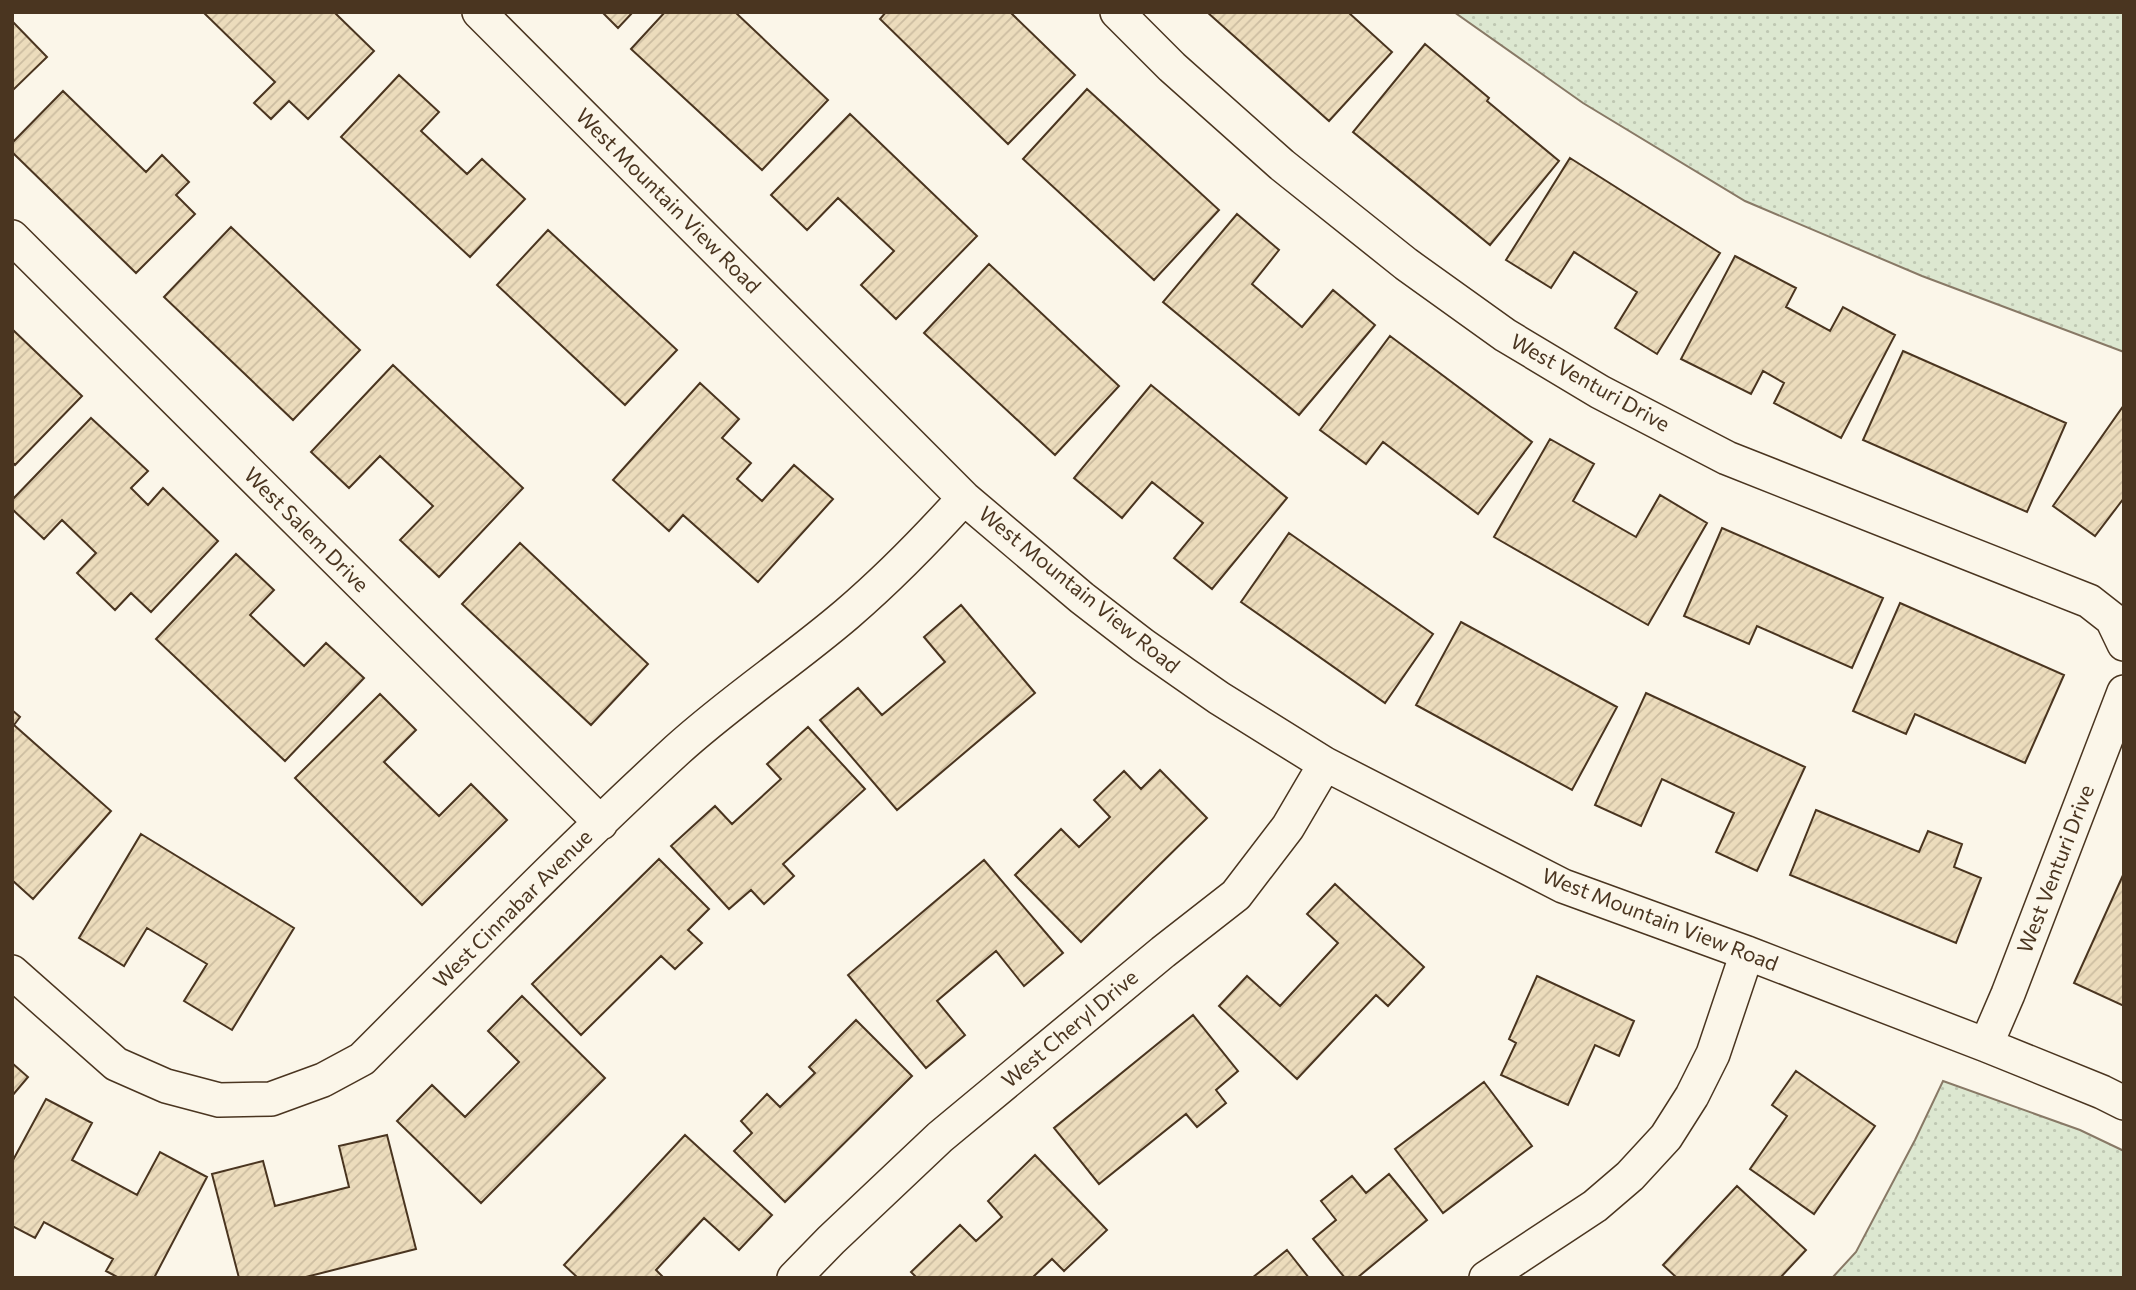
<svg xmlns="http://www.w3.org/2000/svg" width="2136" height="1290" font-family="Commissioner,sans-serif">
<defs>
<pattern id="grass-dots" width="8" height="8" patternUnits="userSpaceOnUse" patternTransform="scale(1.75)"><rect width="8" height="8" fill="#dce7d0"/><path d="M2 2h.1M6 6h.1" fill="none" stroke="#bec7b2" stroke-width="1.8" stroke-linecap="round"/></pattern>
<pattern id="building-hatch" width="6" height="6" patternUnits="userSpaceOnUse" patternTransform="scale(1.75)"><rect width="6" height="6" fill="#ecdcbc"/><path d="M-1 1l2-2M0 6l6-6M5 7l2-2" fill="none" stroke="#ccbda1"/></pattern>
</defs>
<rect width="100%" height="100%" fill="#fbf6e9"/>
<path fill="url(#grass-dots)" stroke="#887966" stroke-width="2" d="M1454 12H2124V352L1922 276 1745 201 1583 103Z
M1943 1081 2080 1130 2124 1151V1278H1832L1856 1252 1915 1140Z"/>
<path fill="url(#building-hatch)" stroke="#4a3520" stroke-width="2" d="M203 12H334L374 51 308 119 289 101 271 119 254 103 275 82Z
M602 12H633L618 28Z
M665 12H735L828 100 762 170 631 49Z
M886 12H1010L1075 75 1008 144 880 19Z
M1207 12H1348L1392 52 1329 121Z
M12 21 47 57 12 91Z
M1425 44 1489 98 1487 101 1559 161 1490 245 1353 132Z
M399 75 439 112 421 131 467 174 482 159 525 199 470 257 341 137Z
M1087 89 1219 210 1154 280 1023 159Z
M63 91 146 172 162 155 189 182 176 195 195 214 136 273 12 152V143Z
M850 114 977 236 896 319 861 285 894 251 838 198 807 230 771 195Z
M1570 158 1720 253 1657 354 1615 328 1637 292 1574 252 1551 288 1506 260Z
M1237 214 1279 250 1252 284 1302 327 1333 290 1375 325 1299 415 1163 302Z
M231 227 360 350 293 420 164 297Z
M548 230 677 350 625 405 497 285Z
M1735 256 1796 288 1786 307 1830 331 1843 307 1895 335 1841 438 1774 403 1784 383 1763 371 1751 394 1681 359Z
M989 264 1119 386 1055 455 924 333Z
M12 329 82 396 15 465 12 462Z
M1390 336 1532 442 1478 514 1383 442 1366 464 1320 430Z
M1903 351 2066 423 2027 512 1863 440Z
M393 365 523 488 439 577 400 540 433 506 380 456 349 488 311 452Z
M700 383 739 419 722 438 751 463 737 479 762 501 794 465 833 499 758 582 683 515 669 531 613 480Z
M1151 385 1287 498 1212 589 1174 558 1203 523 1152 482 1122 518 1074 478Z
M2124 405V498L2095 536 2053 506Z
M91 418 148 471 131 488 148 505 163 488 218 541 151 612 131 593 115 610 77 573 96 553 62 520 44 539 12 509V500Z
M1550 439 1594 464 1573 501 1636 537 1660 495 1707 523 1648 625 1494 537Z
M1722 528 1883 598 1852 668 1757 626 1749 644 1684 616Z
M1289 533 1433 634 1385 703 1241 602Z
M520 543 648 664 591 725 462 604Z
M236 554 274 590 250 615 304 666 326 643 364 678 285 761 156 639Z
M1900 603 2064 675 2025 763 1915 714 1906 734 1853 711Z
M961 605 1035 693 897 810 820 720 858 688 882 715 945 662 924 637Z
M1461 622 1617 707 1572 790 1416 705Z
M1646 693 1805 767 1757 871 1716 852 1734 813 1662 779 1641 826 1595 805Z
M380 694 416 730 384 762 439 816 471 784 507 820 422 905 295 778Z
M12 710 20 717 14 725 111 811 33 899 12 880Z
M808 727 865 789 783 864 794 876 764 904 751 890 729 909 671 846 715 806 732 824 781 779 767 764Z
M1160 770 1207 818 1081 942 1015 875 1061 829 1079 847 1110 817 1094 800 1124 771 1141 789Z
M1816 810 1919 852 1928 831 1962 844 1954 867 1981 878 1956 943 1790 875Z
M141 834 294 928 232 1030 184 1001 207 964 147 928 124 966 79 938Z
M659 859 709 909 688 930 702 943 675 969 661 956 581 1035 532 984Z
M984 860 1063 953 1024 986 996 951 937 1001 965 1035 926 1068 848 975Z
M2124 873V1006L2074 983Z
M1335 884 1424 967 1388 1006 1376 995 1297 1079 1219 1006 1247 976 1280 1006 1338 943 1307 914Z
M1537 976 1634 1021 1619 1056 1595 1045 1568 1105 1501 1075 1516 1043 1509 1039Z
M522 996 605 1078 481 1203 397 1121 432 1085 465 1117 519 1062 488 1031Z
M1193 1015 1238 1071 1216 1090 1226 1103 1197 1127 1186 1114 1099 1184 1054 1128Z
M856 1020 912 1076 785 1202 734 1151 752 1133 741 1121 767 1094 780 1107 815 1073 809 1067Z
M12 1063 28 1077 12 1096Z
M1796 1071 1875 1126 1814 1214 1750 1169 1787 1116 1772 1105Z
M1484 1082 1532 1146 1443 1213 1395 1149Z
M46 1099 92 1123 72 1160 137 1195 160 1152 207 1177 154 1278H119L106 1271 113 1259 44 1222 35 1238 12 1226V1162Z
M387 1135 416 1249 302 1278H239L212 1174 263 1161 275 1206 349 1187 339 1146Z
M685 1135 772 1215 739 1250 704 1218 656 1270 664 1278H578L564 1265Z
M1035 1155 1107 1230 1064 1271 1052 1259 1032 1278H917L911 1272 960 1225 976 1241 1002 1217 988 1201Z
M1389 1174 1427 1220 1357 1278H1345L1313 1239 1336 1220 1321 1201 1352 1176 1366 1193Z
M1737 1186 1806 1250 1780 1278H1677L1663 1265Z
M1287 1250 1309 1278H1252Z"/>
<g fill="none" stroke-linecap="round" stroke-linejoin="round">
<g stroke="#4a3520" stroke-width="36">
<path id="street" d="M479 12 964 498 1082 598 1143 645 1219 698 1325 764 1563 886 1747 953 1986 1045 2102 1092 2124 1103
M1117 12 1172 67 1282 165 1406 264 1505 335 1600 392 1727 458 2089 601 2112 619 2124 644
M12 237 601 823
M12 972 116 1064 166 1086 219 1100 271 1099 323 1080 362 1059C466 955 569 849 677 750 731 701 792 661 847 614 889 578 927 539 964 498
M1986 1045 2008 994 2124 692
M794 1278 831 1240 940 1137 1163 952 1236 895 1288 827 1325 764
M1486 1278 1595 1206 1630 1176 1666 1137 1692 1096 1713 1054 1747 953"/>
</g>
<use href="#street" stroke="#fbf6e9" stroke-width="33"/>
</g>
<g text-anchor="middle" stroke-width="5" stroke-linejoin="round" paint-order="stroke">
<g font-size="21" fill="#4a3520" stroke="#fbf6e9">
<text transform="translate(668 201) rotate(45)" y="7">West Mountain View Road</text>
<text transform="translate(1590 383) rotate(29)" y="7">West Venturi Drive</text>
<text transform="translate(306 530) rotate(45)" y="7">West Salem Drive</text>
<text transform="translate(1079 590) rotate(39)" y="7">West Mountain View Road</text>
<text transform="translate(2056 869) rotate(-69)" y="7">West Venturi Drive</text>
<text transform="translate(513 909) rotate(-45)" y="7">West Cinnabar Avenue</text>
<text transform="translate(1660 920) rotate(21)" y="7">West Mountain View Road</text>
<text transform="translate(1070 1029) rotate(-40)" y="7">West Cheryl Drive</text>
</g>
</g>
<rect width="2136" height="1290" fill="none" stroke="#4a3520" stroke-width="28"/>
</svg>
